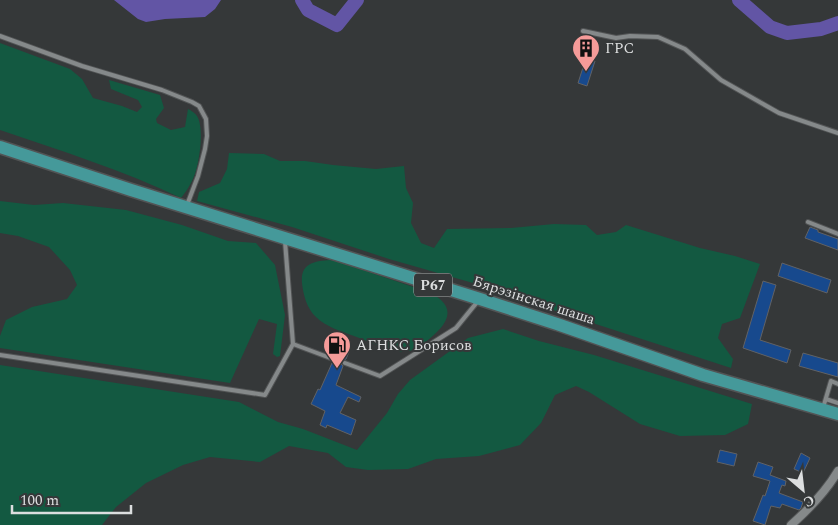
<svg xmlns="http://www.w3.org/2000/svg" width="838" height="525" font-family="Spectral,serif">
<rect width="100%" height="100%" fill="#353839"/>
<path fill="#135941" d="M0 43 70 69 82 79 93 98 122 106 137 112 142 107 138 100 111 89 109 80 160 95 164 108 156 119 157 123 171 130 185 127 188 109C192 111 195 113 197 116 205 129 199 168 192 181 189 187 185 193 181 198 123 170 61 151 0 130Z
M229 153 264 154 280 161H305L333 165 376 169 404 166 406 188 413 203 411 223 421 243 434 248 447 229 511 228 554 224 586 225 597 235 616 232 626 225 700 248 735 256 760 264 740 318 722 324 718 338 733 359 731 368 568 315 473 283 389 259 292 227 197 201 199 192 220 183 227 169Z
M0 201 34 205 63 203 126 210 182 225 228 241 256 243 275 265 285 315 280 356 277 357 273 354 277 324 259 319 230 383 0 348V336L6 320 32 307 67 299 77 285 70 270 49 247 18 236 0 233Z
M330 260 342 263 431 293C434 295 438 297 441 300 457 315 440 330 428 340 422 345 416 350 408 351 404 352 400 352 397 351 382 348 368 341 354 336 341 331 326 327 316 317 307 309 303 294 302 283 300 263 315 261 330 260Z
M503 329 539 341 594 355 752 404 748 424 725 435 680 436 640 424 589 392 576 386 555 395 541 423 520 445 479 456 436 459 408 469 368 470 346 467 328 453 289 446 260 462 210 457 183 465 146 483 116 507 102 525H0V365L239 402 278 422 303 429 357 450 387 413 398 394 410 380 468 338Z"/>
<path fill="#6255a5" d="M114 0H221L215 9 205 17 165 19 146 22 138 19Z"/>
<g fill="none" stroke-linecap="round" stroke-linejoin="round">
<path stroke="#6255a5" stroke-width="14" d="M302 0 308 10 337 25 357 0
M739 0 770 27 787 33 821 29 838 23"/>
</g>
<path fill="#17498d" stroke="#616265" d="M586 58 595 61 587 86 578 83Z
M810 227 818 230V232L838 239V250L805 238Z
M782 263 831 280 827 293 778 276Z
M763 281 776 285 760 340 791 350 787 363 743 348Z
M338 347 349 352 346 359 342 361 341 364 343 366 336 385 361 397 359 402 348 397 340 413 356 420 351 435 327 425 326 428 320 425 325 411 311 404 318 389 320 390 332 363H334L336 361 337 358 335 356Z
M803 353 838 363V377L799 366Z
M720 450 737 454 734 466 717 462Z
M801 453 810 458 803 473 794 469Z
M758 462 773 467 770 475 786 481 785 486 782 485 779 493 803 502 801 508 799 510 782 504 780 508 771 506 765 525 753 521 763 495 765 496 770 481 753 476Z"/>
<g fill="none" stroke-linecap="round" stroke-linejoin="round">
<g stroke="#525455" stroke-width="6">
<path id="service" d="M583 31 616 38 630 36 658 37 685 49 721 80 779 113 838 133
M0 36 82 66 162 90 192 102 199 106 206 119 207 136 205 149 198 176 187 205
M808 222 838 234
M285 241 293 344 333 359
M0 355 265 395 293 344
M345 363 380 376 456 328 478 301
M826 399 838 403
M823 408 831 381 838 384"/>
</g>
<g stroke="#525455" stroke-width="10">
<path id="minor" d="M791 525C809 509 825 493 838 471"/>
</g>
<g stroke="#525455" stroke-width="15">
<path id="primary" d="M0 147 131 190 480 299 557 324 703 375 838 414"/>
</g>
<use href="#service" stroke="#85898a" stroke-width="4"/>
<use href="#minor" stroke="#85898a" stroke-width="8"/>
<use href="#primary" stroke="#45999a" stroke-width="12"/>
</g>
<defs>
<g id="building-pin" transform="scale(1.4375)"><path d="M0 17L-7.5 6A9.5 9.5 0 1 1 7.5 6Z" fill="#f59b99" stroke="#353839"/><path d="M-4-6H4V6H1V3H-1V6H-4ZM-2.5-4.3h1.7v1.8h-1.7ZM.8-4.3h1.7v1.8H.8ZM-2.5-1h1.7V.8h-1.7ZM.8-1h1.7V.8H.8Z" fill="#111"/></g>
<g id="fuel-pin" transform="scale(1.4375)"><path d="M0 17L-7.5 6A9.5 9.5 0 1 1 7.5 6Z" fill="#f59b99" stroke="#353839"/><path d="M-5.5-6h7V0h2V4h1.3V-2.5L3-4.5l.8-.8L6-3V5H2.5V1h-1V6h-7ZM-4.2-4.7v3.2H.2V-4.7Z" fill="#111"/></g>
</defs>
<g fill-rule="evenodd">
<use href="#building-pin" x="586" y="48"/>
<use href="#fuel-pin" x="337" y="345"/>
</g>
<g text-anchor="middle" stroke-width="4" stroke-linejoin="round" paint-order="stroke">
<rect fill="#353839" stroke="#aaacad" stroke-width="1" x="414" y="273.5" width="38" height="23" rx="4"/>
<g font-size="14" font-weight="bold" fill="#dcdedf">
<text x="433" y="290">Р67</text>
</g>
<g font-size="15" fill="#dcdedf" stroke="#353839" text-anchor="start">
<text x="605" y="53">ГРС</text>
<text x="356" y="350">АГНКС Борисов</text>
</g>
<g font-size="15" fill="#dcdedf" stroke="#353839">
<text transform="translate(534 300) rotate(18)" y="5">Бярэзінская шаша</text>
</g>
</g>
<g transform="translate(803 490) rotate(152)" stroke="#353839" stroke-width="4" paint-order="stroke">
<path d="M0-4L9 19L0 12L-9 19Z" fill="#dcdedf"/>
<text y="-8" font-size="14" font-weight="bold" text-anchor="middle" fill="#dcdedf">С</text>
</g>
<path d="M12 505v8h119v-8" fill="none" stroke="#dcdedf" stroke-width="2.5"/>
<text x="20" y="505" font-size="15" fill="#dcdedf" stroke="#353839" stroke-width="4" paint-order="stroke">100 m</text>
</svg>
